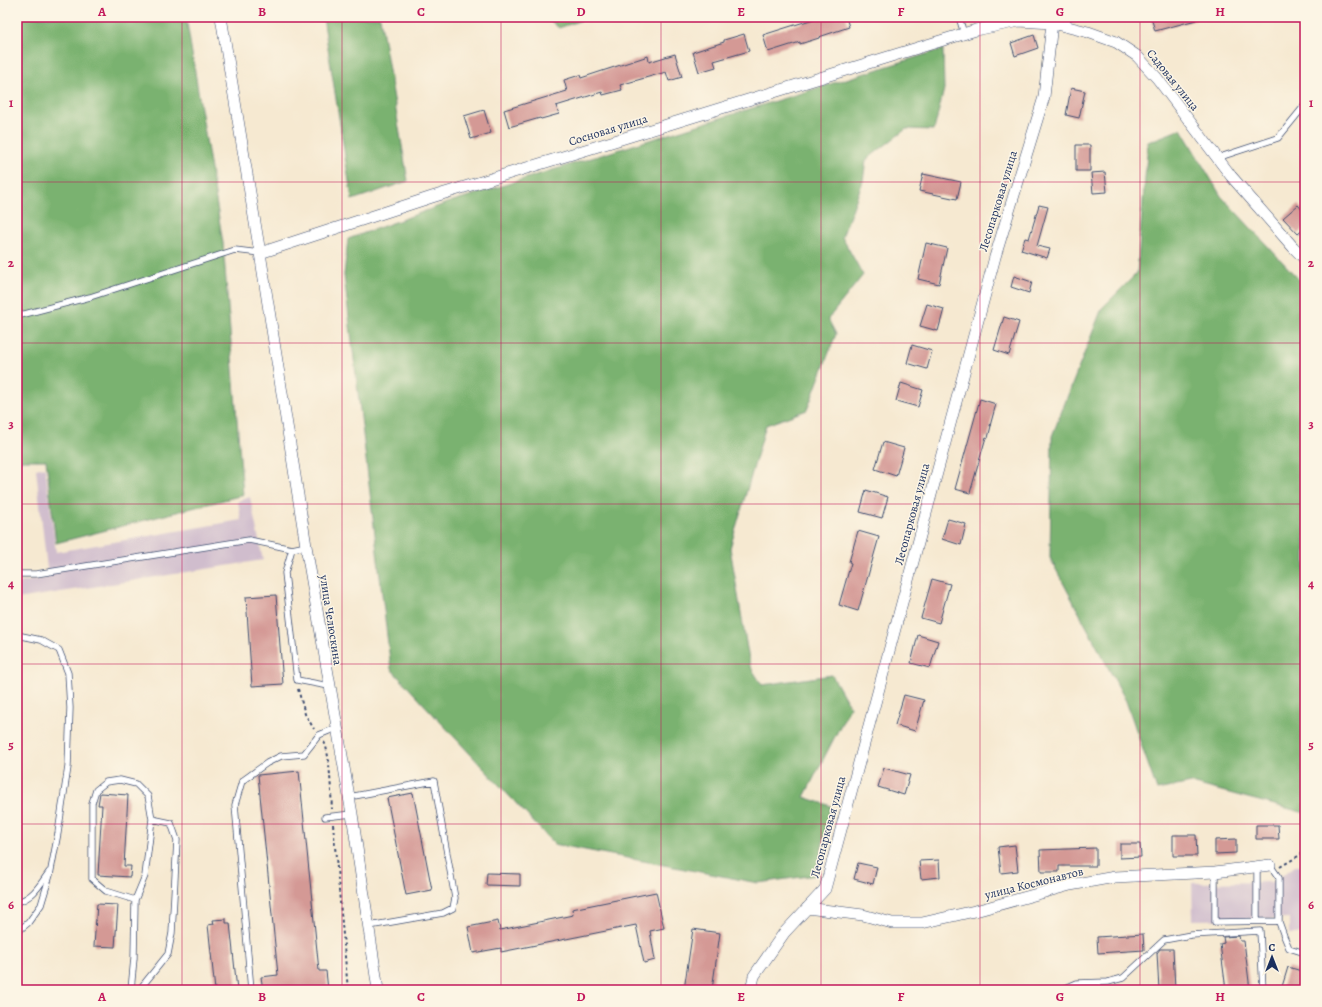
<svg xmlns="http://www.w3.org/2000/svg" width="1322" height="1007" font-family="Alegreya,serif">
<rect width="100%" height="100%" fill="#fcf5e5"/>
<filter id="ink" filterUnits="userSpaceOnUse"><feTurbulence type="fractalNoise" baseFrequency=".025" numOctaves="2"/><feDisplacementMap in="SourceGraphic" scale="8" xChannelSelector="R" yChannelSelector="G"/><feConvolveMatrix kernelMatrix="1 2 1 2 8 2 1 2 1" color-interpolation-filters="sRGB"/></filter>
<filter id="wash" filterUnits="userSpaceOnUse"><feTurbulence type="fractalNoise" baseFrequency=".012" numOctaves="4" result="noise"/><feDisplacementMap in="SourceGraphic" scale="16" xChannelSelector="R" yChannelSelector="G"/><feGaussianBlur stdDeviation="0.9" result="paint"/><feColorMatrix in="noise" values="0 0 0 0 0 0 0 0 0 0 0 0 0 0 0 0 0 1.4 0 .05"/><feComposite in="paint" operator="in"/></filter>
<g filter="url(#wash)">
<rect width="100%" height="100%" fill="#f6e9d1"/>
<path fill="#d0bdcd" d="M45 467 56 552 241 520 238 501 250 497 263 560 17 599V583L48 578 36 469Z
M1295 866H1303L1302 918H1305V934H1289V918L1193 920 1192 883 1273 882Z"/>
<path fill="#7ab26f" stroke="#4a7066" d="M17 17H186L223 243 243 495 56 543 46 460H22L17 463Z
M323 17H380L408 181 352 200Z
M546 17H590L559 28Z
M943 49 944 89 934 130 906 129 866 160 863 181 842 237 863 275 828 319 836 334 807 410 766 425 730 548 750 666 762 685 832 675 850 707 804 797 831 806 816 875 758 883 554 844 391 669 344 275 348 239 453 201Z
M1181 129 1221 196 1305 286V813L1191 783 1157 790 1126 701 1050 558 1052 436 1102 308 1137 273 1148 142Z"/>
<g id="blocks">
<path fill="#d49995" d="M820 17H846L849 27 819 37V38L800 44V42L768 52 763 35Z
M1151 17H1196V20L1155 31Z
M744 34 749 51 714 61 716 67 699 72 693 52 724 42V40Z
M1034 35 1038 48 1015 56 1011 43Z
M675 54 682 77 669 81 666 72 620 85 622 90 603 95 602 92 556 106 559 114 541 119 540 118 509 127 504 110 567 91 564 80 580 75 581 78 648 56 649 62Z
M1071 88 1085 91 1079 118 1066 115Z
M484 110 491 133 471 139 464 116Z
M1076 145H1090V171H1076Z
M1105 172 1107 192 1093 193 1091 173Z
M923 174 961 182 957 199 919 191Z
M1039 205 1048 207 1037 246 1050 249 1047 258 1021 250 1025 238 1029 239Z
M1298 205 1305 213V228L1298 234 1283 218Z
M926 243 947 248 939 284 918 279Z
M1014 276 1032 282 1029 293 1011 287Z
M927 304 944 309 938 331 920 326Z
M1004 317 1019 322 1009 355 994 350Z
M912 345 932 351 927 369 907 363Z
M901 383 923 390 918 407 896 401Z
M980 399 996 404 990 426H991L988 438 986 437 970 493 955 489Z
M883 442 904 448 896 476 875 469Z
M866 490 888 497 882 518 860 512Z
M948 519 966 524 961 545 942 539Z
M858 531 879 537 858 611 839 605 851 563 849 562Z
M932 579 950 584 939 623 921 618Z
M276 595 283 684 252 686 246 597Z
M918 635 938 641 930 668 911 663Z
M904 695 924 700 915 731 895 725Z
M884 768 910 775 904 795 878 787Z
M299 771 319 971H326L328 990H263L261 977 278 975 258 775Z
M100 793 128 795 124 866H131L130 877 98 875 102 805H98Z
M413 793 432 890 406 895 387 798Z
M1256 825H1278L1279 839H1256Z
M1173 835H1196L1197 856H1173Z
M1236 839V853L1215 854V840Z
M1120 844H1140L1141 857 1120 858Z
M1015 845 1018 871 1001 873 998 847Z
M1096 848V866H1059V872H1041L1040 850Z
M939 860 940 877 921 879 919 861Z
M858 863 877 867 873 884 854 879Z
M487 873 520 874V886L486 885Z
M656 892 664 928 650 931 655 960 644 963 636 925 501 952V948L473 953 468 927 498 921 500 930 573 915 572 909Z
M97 904 118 905 115 947 94 946Z
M226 919V923H230L237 990H215L208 925 214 924 213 920Z
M693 929 720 933 712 990H684Z
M1143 934 1144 950 1098 953 1097 937Z
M1239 936 1240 941H1244L1250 990H1226L1220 944 1224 943 1223 937Z
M1160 949H1173L1175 989 1159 990 1157 953Z
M1288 967 1305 972V990H1281Z"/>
</g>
</g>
<g filter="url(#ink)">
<use href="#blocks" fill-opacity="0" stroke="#3c4b6f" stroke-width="1"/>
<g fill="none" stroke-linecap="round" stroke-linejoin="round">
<g stroke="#3c4b6f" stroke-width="7">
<path id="lane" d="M959 17 964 34
M1063 26 1070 17
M1217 158 1278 138 1305 105
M17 316 90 297 235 250 260 253
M292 549 285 573 297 680 329 686
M17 574H36L249 540 292 549 306 546
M17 635 41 640 59 650 68 673 70 708 68 767 58 833 50 875 41 905 28 923 17 932
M349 797 434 781 455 898 453 908 443 913 369 926
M325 817 352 814
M1270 865 1279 878V922L1284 936 1289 948 1305 953
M1215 872V922L1279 921
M17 902C33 898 40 885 49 872
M1257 921V867
M131 990 134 958 135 900 145 876 152 819 148 796 136 784 120 780 106 782 96 790 92 803V879L106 891 135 900
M139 990 168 954 172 933 177 840 171 823 152 819
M251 990 235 805 242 781 267 763 281 756 304 754 319 735 336 728
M1061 990 1077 983 1108 982 1123 978 1164 940 1191 935 1260 931 1263 990"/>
</g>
<g stroke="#3c4b6f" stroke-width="12">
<path id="street" d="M221 17 260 253 306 546 352 814 378 990
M260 253 432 197 976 30 1019 21 1052 23 1088 32 1116 42 1137 56 1157 78 1231 176 1293 247 1305 259
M807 908 863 915 892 923H922L979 910 1070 885 1115 877 1215 872 1270 865
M751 990 754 976 784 933 825 889 995 257 1044 97 1052 23"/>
</g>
<path stroke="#3c4b6f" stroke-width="2" stroke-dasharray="3 3" stroke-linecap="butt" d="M298 689 305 714 314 729
M324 742C330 751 331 796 332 809
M333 824 348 990
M1280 867 1305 852"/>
<use href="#lane" stroke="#fff" stroke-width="5.5"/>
<use href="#street" stroke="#fff" stroke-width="11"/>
</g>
</g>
<path fill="none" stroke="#c2185b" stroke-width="1" stroke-opacity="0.55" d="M182 17V990M342 17V990M501 17V990M661 17V990M821 17V990M980 17V990M1140 17V990M17 182H1305M17 343H1305M17 504H1305M17 664H1305M17 824H1305"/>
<g text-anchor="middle" stroke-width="3" stroke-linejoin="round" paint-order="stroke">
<g font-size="12" fill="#1b2f5e" stroke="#fcf5e5">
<text transform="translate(1173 80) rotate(51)" y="4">Садовая улица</text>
<text transform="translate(608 130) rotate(-17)" y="4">Сосновая улица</text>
<text transform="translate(998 201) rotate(-73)" y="4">Лесопарковая улица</text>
<text transform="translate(912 514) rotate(-75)" y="4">Лесопарковая улица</text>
<text transform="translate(331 620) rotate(81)" y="4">улица Челюскина</text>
<text transform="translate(828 827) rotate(-75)" y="4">Лесопарковая улица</text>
<text transform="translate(1034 883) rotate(-14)" y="4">улица Космонавтов</text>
</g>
</g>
<rect width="1322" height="1007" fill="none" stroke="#fcf5e5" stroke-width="44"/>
<g transform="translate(1272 957)" stroke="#fcf5e5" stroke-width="3" paint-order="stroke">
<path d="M0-3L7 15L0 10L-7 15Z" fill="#1b2f5e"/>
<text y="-6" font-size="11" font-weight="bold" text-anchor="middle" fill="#1b2f5e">С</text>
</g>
<rect x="22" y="22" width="1278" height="963" fill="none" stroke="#c2185b" stroke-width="1.5"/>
<g font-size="13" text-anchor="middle" font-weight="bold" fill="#c2185b">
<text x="102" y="16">A</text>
<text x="262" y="16">B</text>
<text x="421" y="16">C</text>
<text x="581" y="16">D</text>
<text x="741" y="16">E</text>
<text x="901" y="16">F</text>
<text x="1060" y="16">G</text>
<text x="1220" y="16">H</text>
<text x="11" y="107">1</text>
<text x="1311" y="107">1</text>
<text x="11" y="267">2</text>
<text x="1311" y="267">2</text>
<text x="11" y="428">3</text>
<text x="1311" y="428">3</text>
<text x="11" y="588">4</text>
<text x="1311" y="588">4</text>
<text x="11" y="749">5</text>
<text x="1311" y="749">5</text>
<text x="11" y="909">6</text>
<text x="1311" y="909">6</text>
<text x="102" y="1001">A</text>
<text x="262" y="1001">B</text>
<text x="421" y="1001">C</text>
<text x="581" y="1001">D</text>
<text x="741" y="1001">E</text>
<text x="901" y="1001">F</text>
<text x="1060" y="1001">G</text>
<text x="1220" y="1001">H</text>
</g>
</svg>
